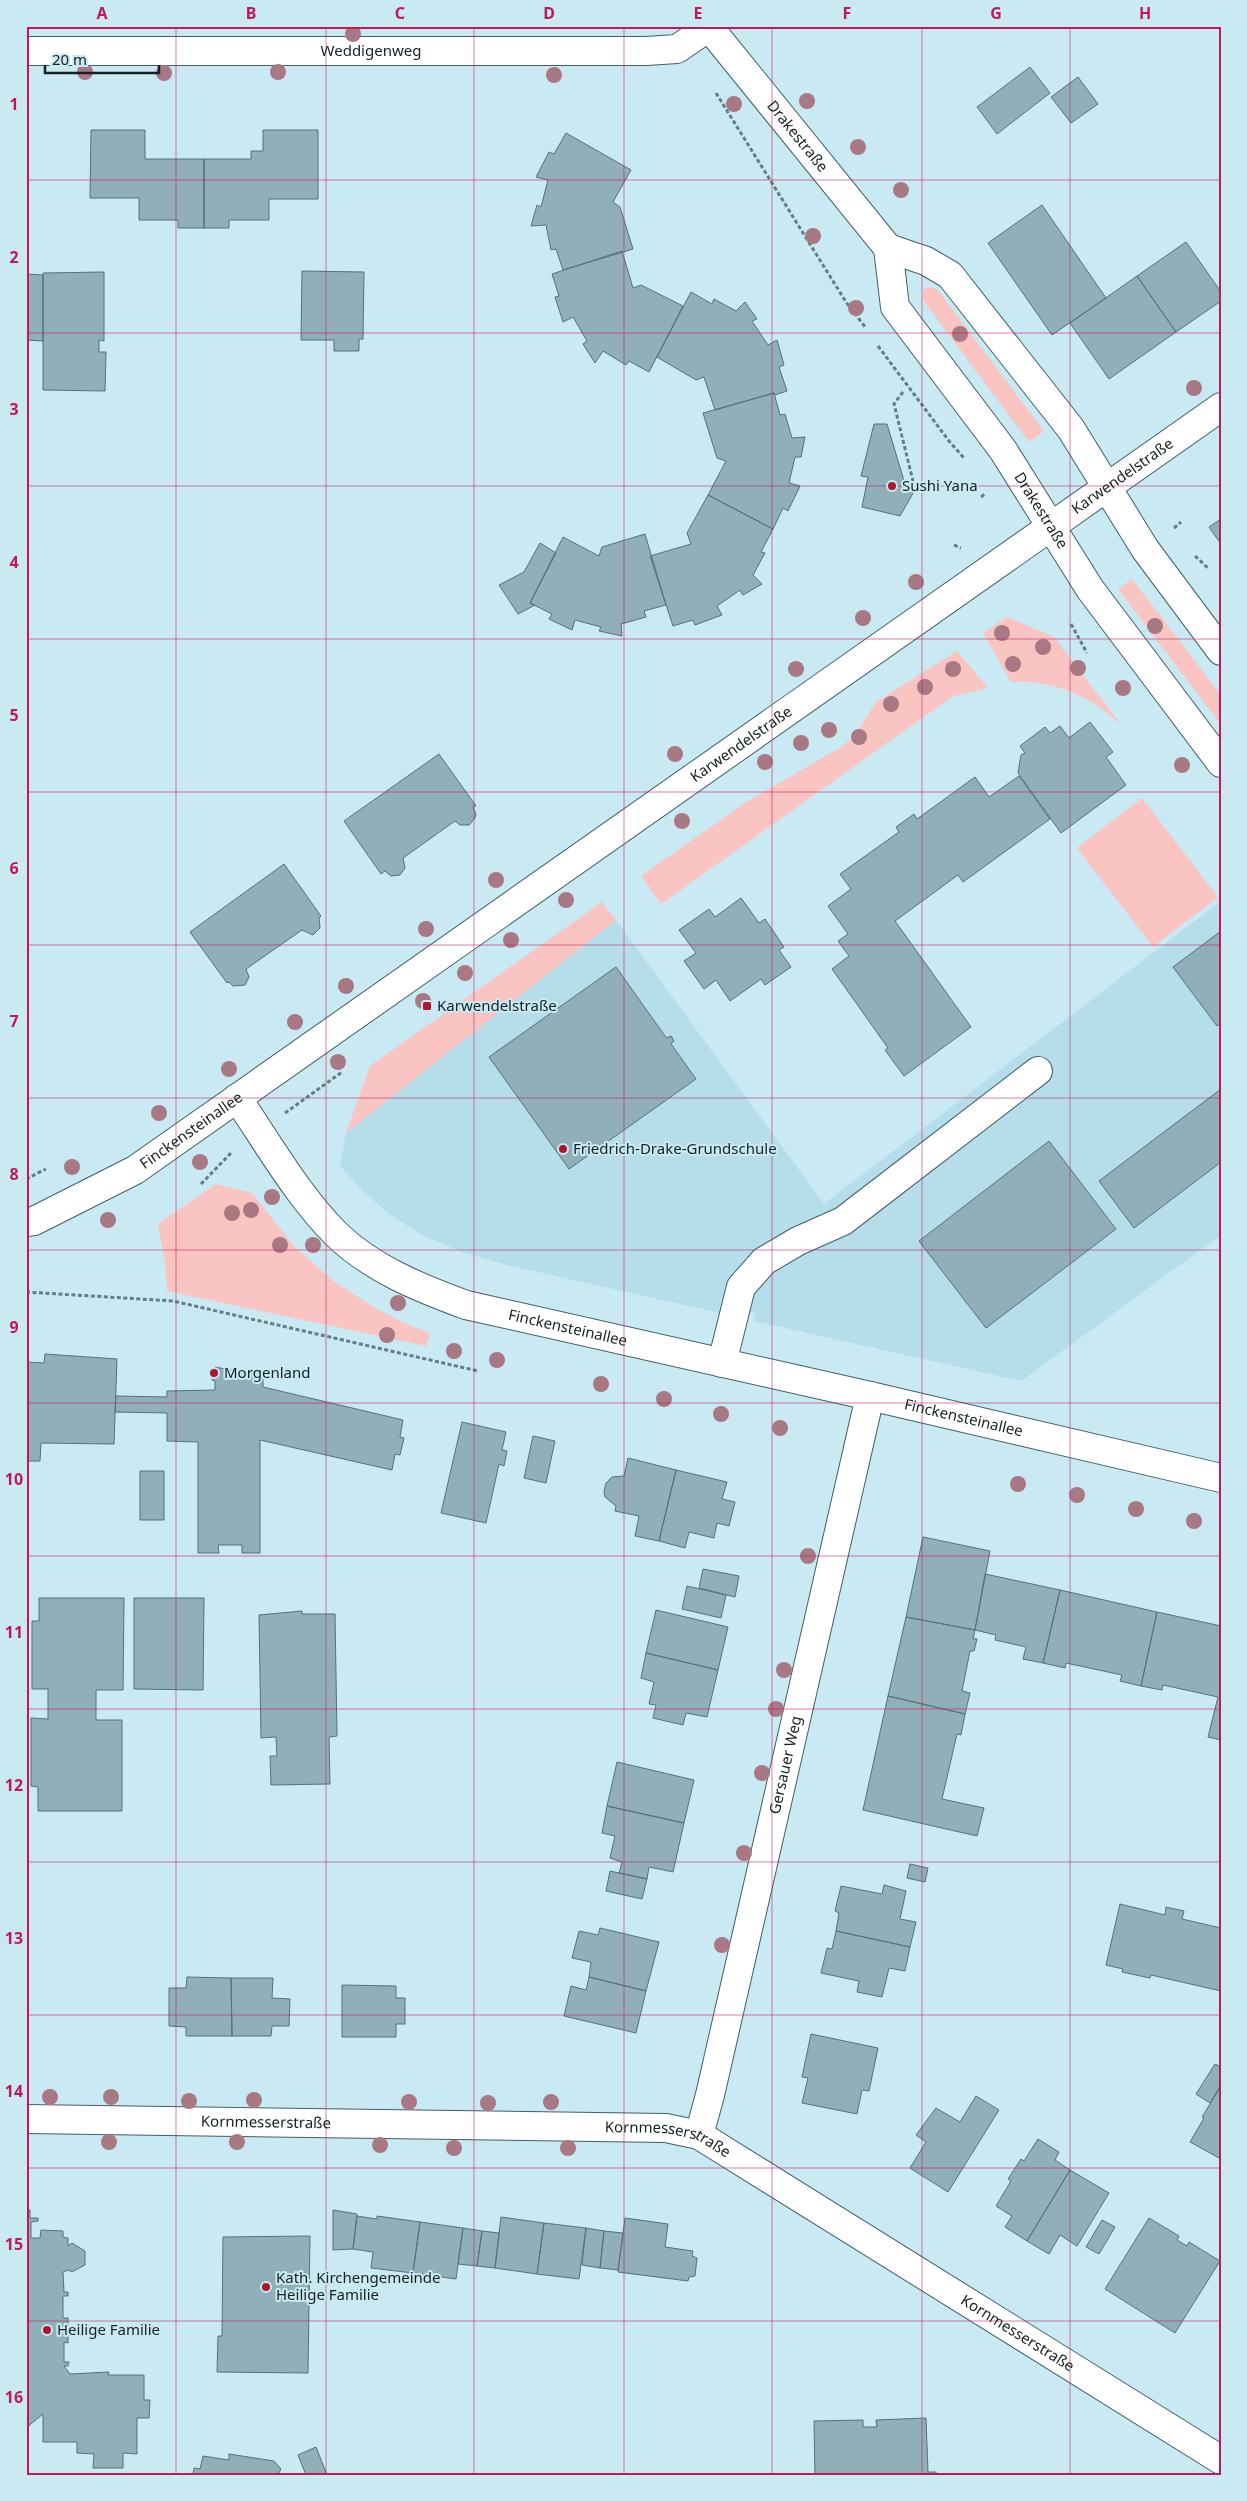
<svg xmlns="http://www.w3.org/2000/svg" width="1247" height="2501" font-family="'Noto Sans',sans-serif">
<rect width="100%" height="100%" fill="#c9e9f3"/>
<path fill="#b5ddea" d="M1221 901V1235L1021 1381 754 1321 756 1313 723 1305 720 1313 507 1265 462 1252 422 1235 389 1214 362 1190 340 1166 346 1133 616 920 824 1204Z"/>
<path fill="#f9c4c2" d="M927 287 937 289 1044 431 1029 442 923 300V291Z
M1132 579 1221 695V725L1118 589Z
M1007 617 1054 637 1122 726C1091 696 1054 680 1011 682L983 633Z
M957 651 988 688 953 696 661 904 641 876 745 803 843 746 855 735 876 702Z
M1142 798 1218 897 1153 947 1077 848Z
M602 902 616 920 346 1133 370 1066Z
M216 1184 252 1193 294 1246 333 1281 377 1309 404 1323 430 1333 426 1346 167 1291 165 1262 158 1224Z"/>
<path fill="#91afb8" stroke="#55717a" d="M1030 67 1050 93 997 134 977 107Z
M1078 77 1098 104 1071 123 1051 97Z
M91 130H145V159H204V228H178V220H139V198H90Z
M263 130H318V199H269V220H229V228H204V159H251V151H263Z
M566 133 631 170 613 202 620 207 633 249 563 270 556 249 551 250 546 225 531 226 537 205 541 207 548 180 536 177 549 152 554 154Z
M1042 205 1106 298 1052 335 988 243Z
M1186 242 1221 292V301L1176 332 1137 276Z
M622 251 633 288 641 285 683 306 649 372 629 361 626 365 603 351 595 363 583 344 587 341 573 317 563 322 555 297 559 296 552 274Z
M302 271 364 272 363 339H359V351H334V340H301Z
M104 272V341L99 340V352H106L105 391 43 390V273Z
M26 274 43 275V341L26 340Z
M1137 276 1176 332 1109 379 1070 323Z
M691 292 712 304 714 299 736 311 745 302 757 319 752 321 768 345 777 340 784 365 779 367 787 391 775 395 774 393 715 410 704 377 696 380 657 357Z
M774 393 780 415 785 414 792 438 805 437 801 457H795L789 483 800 486 788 511 783 508 773 529 708 495 726 461 717 458 703 413Z
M874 424H887L905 484 916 488 900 516 862 507 868 477 861 476Z
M708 495 773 529 761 552 765 553 753 575 762 584 743 595 740 590 717 606 722 615 695 625 693 620 673 626 650 556 691 544 687 533Z
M1221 519V544L1209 527Z
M645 534 666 605 644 611 646 617 621 624 622 636 599 631 601 627 575 620 572 630 549 619 552 614 530 603 563 537 599 556 602 547Z
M540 543 556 553 530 603 535 605 518 614 499 585 524 572Z
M1090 722 1113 752 1106 757 1126 785 1061 833 1018 773 1021 755 1025 753 1020 746 1045 727 1050 733 1060 726 1069 738Z
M439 754 476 806 473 807 476 814 475 818 469 825H460L455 821 403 858 405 868 400 875 391 876 385 871 381 874 344 821Z
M1019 776 1050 819 963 882 958 875 895 921 971 1027 904 1076 885 1050 888 1048 832 969 849 956 838 941 848 934 828 906 851 889 840 874 899 832 896 827 914 814 917 819 975 777 989 797Z
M284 864 321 916 319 918 320 928 313 935 302 930 246 969 249 977 245 985 233 986 229 982 227 983 190 932Z
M741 898 759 923 765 919 784 947 779 950 791 967 765 985 761 979 730 1001 716 980 704 989 684 961 696 953 679 930 709 909 715 917Z
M1221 931V1023L1217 1026 1173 967Z
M616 967 665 1036 667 1038 671 1036 674 1041 671 1044 696 1079 569 1169 489 1057Z
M1221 1089V1162L1134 1228 1099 1181Z
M1049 1141 1116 1229 986 1328 919 1241Z
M45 1354 117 1359 114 1444 41 1443 40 1461H26V1362L44 1363Z
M215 1367 263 1376V1387L403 1420 400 1437 404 1438 400 1455 395 1454 392 1470 260 1440V1553H242V1545H218L219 1553H198V1442L167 1441V1413L115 1412 116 1396 167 1397V1391L215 1390V1381L212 1380Z
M462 1422 506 1432 502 1450 507 1451 504 1466 499 1464 486 1523 441 1513Z
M533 1436 555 1441 546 1483 524 1478Z
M628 1458 676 1470 659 1541 635 1536 639 1516 615 1511 616 1506 605 1497 604 1491 606 1483 612 1477 624 1476Z
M676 1470 727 1482 722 1499 735 1502 729 1526 717 1523 714 1538 689 1532 685 1548 659 1541Z
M140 1471H164V1520H140Z
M923 1537 990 1551 975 1630 906 1617Z
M703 1569 739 1576 735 1597 699 1588Z
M985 1574 1060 1590 1043 1663 1023 1659 1026 1647 995 1640 996 1635 975 1630Z
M687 1586 726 1595 721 1618 682 1609Z
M1060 1590 1157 1612 1141 1686 1120 1681 1122 1675 1066 1663 1065 1668 1043 1663Z
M39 1598H124L123 1690H96V1720H122V1811H38V1787L31 1786V1718L48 1719V1689H32V1621H39Z
M134 1598H204L203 1690 134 1689Z
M656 1610 728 1627 718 1670 646 1653Z
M302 1611V1614H335L337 1736 329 1737 330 1784 271 1785 270 1756H277L276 1737 261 1738 259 1615Z
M1157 1612 1221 1626V1740L1208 1737 1218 1697 1163 1685 1162 1690 1141 1686Z
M906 1617 975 1630 973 1639H977L974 1651H970L962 1691 970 1693 965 1714 888 1696Z
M646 1653 718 1670 707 1717 686 1713 683 1725 653 1718 656 1705 649 1704 654 1682 641 1678Z
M888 1696 965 1714 961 1735 957 1734 942 1799 984 1808 977 1836 863 1810Z
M617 1762 694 1780 684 1823 607 1806Z
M607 1806 684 1823 673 1872 649 1867 647 1879 619 1873 622 1862 610 1858 615 1836 602 1833Z
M910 1864 928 1868 925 1882 907 1878Z
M610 1871 647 1879 642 1899 606 1891Z
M884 1885 906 1891 900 1919 916 1922 910 1947 836 1931 839 1913 835 1911 841 1886 882 1894Z
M1120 1904 1165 1915 1166 1907 1184 1911 1182 1919 1221 1928V1991L1151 1975 1150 1978 1122 1972 1123 1969 1106 1965Z
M600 1928 659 1942 646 1991 589 1977 591 1962 572 1958 579 1931 598 1935Z
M836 1931 910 1947 905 1971 889 1968 882 1997 857 1992 859 1981 821 1973 827 1948 832 1949Z
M187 1977 231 1978 232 2036H186V2027L169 2026V1988H186Z
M589 1977 646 1991 636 2033 564 2016 571 1986 586 1990Z
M231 1978H273L272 1998 290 1999 289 2026H272L271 2036H232Z
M342 1985 396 1986V1998H405V2024H396V2037H342Z
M811 2034 878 2048 869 2091 862 2090 857 2114 802 2103 808 2078 802 2077Z
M1215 2064 1221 2067V2085L1210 2103 1196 2094Z
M1221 2086V2159L1190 2142 1204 2118 1202 2117Z
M976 2096 999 2110 948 2192 910 2168 926 2142 916 2135 936 2108 960 2122Z
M1038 2139 1059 2152 1055 2160 1070 2170 1027 2241 1005 2227 1012 2216 996 2206 1011 2181 1008 2179 1021 2159 1024 2161Z
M1070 2170 1109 2193 1077 2246 1060 2235 1049 2254 1027 2241Z
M26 2210H30V2218H38V2221L31 2222V2238H40L41 2230 63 2231V2237L68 2238V2246L72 2243 85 2251V2265L72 2272 68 2270 63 2272 64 2292H68V2296H63V2318H68V2343L64 2342V2362H69L68 2366H64L70 2374 109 2372 108 2375H144V2400H150L149 2418H137V2454L123 2453V2468H93L94 2454 77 2453V2442H43V2414L26 2428Z
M333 2210 357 2214 353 2249 333 2250Z
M357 2216 377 2219V2216L420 2222 413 2273 371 2268 373 2252 353 2249Z
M501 2217 544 2223 537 2274 495 2268Z
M625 2218 668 2224 665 2247 693 2251 692 2256 697 2258 695 2276 689 2277 688 2281 618 2272Z
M1149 2218 1179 2236 1177 2240 1187 2246 1189 2242 1220 2261 1175 2333 1105 2289Z
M1102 2220 1115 2227 1099 2254 1086 2247Z
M420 2222 463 2228 456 2279 413 2273Z
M544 2223 586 2228 579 2279 537 2274Z
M463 2228 482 2231 477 2266 458 2264Z
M586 2228 604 2231 600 2268 582 2265Z
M482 2231 499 2233 495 2268 477 2266Z
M604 2231 623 2233 618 2270 600 2268Z
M310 2236 308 2373 217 2372 218 2336H222L223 2237Z
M926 2418 928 2472H936V2475H815L814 2421 863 2420V2427H877L876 2420Z
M316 2447 327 2475H306L298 2455Z
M229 2454 274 2461 281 2469 278 2475H193L194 2468 200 2469 203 2456 229 2460Z"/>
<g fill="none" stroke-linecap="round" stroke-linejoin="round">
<g stroke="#425e67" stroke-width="30">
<g id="minor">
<path id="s1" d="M26 51H646L677 49 709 27"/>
<path id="s2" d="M237 1098C268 1143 297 1195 336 1234 372 1269 420 1288 466 1305L870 1396 1221 1478"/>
<path id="s3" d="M26 1222 34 1221 135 1170 1221 407"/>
<path d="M722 1363 741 1287 764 1261 798 1241 843 1221 1038 1071"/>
<path id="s4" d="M26 2119 666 2128 699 2135 1221 2460"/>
<path id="s5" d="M699 2135 710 2095 870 1396"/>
</g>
</g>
<g stroke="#425e67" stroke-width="30">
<g id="major">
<path id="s6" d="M708 26 888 248 926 261 950 275 1071 429 1145 549 1221 651"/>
<path id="s7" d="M888 248 895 307 1003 450 1090 589 1221 763"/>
</g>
</g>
<path stroke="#677c83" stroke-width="3" stroke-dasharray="4 2.5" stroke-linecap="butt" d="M716 93 846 302 866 328
M878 346 949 441 964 458
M903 392 894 404 913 481
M981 497 986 493
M1174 528 1181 522
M954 545 961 548
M1195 556 1208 568
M1071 624 1087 653
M285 1113 342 1072
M26 1179 46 1169
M201 1184 232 1152
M26 1292 173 1301 478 1371"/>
<use href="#minor" stroke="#fff" stroke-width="28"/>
<use href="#major" stroke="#fff" stroke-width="28"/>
</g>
<g fill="#a87883">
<circle cx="353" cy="34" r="8"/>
<circle cx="85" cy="72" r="8"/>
<circle cx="278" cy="72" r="8"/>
<circle cx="164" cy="73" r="8"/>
<circle cx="554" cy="75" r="8"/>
<circle cx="807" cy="101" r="8"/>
<circle cx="734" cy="104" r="8"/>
<circle cx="858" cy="147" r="8"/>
<circle cx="901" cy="190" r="8"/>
<circle cx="813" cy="236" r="8"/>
<circle cx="856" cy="308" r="8"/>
<circle cx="960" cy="334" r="8"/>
<circle cx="1194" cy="388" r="8"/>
<circle cx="916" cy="582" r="8"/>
<circle cx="863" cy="618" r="8"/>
<circle cx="1155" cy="626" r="8"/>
<circle cx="1002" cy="633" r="8"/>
<circle cx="1043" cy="647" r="8"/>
<circle cx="1013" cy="664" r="8"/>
<circle cx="1078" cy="668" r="8"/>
<circle cx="796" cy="669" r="8"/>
<circle cx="953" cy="669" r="8"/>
<circle cx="925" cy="687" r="8"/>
<circle cx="1123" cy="688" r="8"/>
<circle cx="891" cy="704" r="8"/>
<circle cx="829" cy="730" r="8"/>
<circle cx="859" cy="737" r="8"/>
<circle cx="801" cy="743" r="8"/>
<circle cx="675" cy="754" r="8"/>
<circle cx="765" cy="762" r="8"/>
<circle cx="1182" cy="765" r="8"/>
<circle cx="682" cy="821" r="8"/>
<circle cx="496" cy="880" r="8"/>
<circle cx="566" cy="900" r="8"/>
<circle cx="426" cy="929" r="8"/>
<circle cx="511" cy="940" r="8"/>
<circle cx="465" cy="973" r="8"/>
<circle cx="346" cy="986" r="8"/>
<circle cx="423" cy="1001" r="8"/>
<circle cx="295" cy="1022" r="8"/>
<circle cx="338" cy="1062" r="8"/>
<circle cx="229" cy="1069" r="8"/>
<circle cx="159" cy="1113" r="8"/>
<circle cx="200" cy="1162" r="8"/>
<circle cx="72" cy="1167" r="8"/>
<circle cx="272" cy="1197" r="8"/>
<circle cx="251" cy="1210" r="8"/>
<circle cx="232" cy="1213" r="8"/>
<circle cx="108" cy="1220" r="8"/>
<circle cx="280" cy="1245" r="8"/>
<circle cx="313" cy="1245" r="8"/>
<circle cx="398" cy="1303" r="8"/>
<circle cx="387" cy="1335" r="8"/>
<circle cx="454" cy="1351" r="8"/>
<circle cx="497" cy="1360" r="8"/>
<circle cx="601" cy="1384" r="8"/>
<circle cx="664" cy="1399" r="8"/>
<circle cx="721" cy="1414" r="8"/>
<circle cx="780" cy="1428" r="8"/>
<circle cx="1018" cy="1484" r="8"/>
<circle cx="1077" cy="1495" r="8"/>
<circle cx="1136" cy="1509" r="8"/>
<circle cx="1194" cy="1521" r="8"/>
<circle cx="808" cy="1556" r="8"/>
<circle cx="784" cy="1670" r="8"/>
<circle cx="776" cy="1709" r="8"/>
<circle cx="762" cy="1773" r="8"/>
<circle cx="744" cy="1853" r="8"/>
<circle cx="722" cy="1945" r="8"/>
<circle cx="50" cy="2097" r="8"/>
<circle cx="111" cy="2097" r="8"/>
<circle cx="254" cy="2100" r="8"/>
<circle cx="189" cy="2101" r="8"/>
<circle cx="409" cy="2102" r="8"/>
<circle cx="551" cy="2102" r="8"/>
<circle cx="488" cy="2103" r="8"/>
<circle cx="109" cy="2142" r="8"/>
<circle cx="237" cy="2142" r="8"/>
<circle cx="380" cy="2145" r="8"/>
<circle cx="454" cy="2148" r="8"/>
<circle cx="568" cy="2148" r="8"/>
</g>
<path fill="none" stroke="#c2185b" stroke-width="1" stroke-opacity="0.55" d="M176 26V2475M326 26V2475M474 26V2475M624 26V2475M772 26V2475M922 26V2475M1070 26V2475M26 180H1221M26 333H1221M26 486H1221M26 639H1221M26 792H1221M26 945H1221M26 1098H1221M26 1250H1221M26 1403H1221M26 1556H1221M26 1709H1221M26 1862H1221M26 2015H1221M26 2168H1221M26 2321H1221"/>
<g fill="#ac172c" stroke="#c9e9f3" stroke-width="2">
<circle cx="892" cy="486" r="5"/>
<rect x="422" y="1001" width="10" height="10" rx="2.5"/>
<circle cx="563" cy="1149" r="5"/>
<circle cx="214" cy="1373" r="5"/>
<circle cx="266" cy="2287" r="5"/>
<circle cx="47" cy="2330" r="5"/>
</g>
<g text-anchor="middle" stroke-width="4" stroke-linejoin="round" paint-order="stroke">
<g font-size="15" fill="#152125" stroke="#c9e9f3">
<text dy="5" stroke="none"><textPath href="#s1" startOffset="345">Weddigenweg</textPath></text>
<text dy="5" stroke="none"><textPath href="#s6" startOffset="142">Drakestraße</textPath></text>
<text dy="5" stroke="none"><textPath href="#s3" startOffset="1328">Karwendelstraße</textPath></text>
<text dy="5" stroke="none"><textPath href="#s7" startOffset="310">Drakestraße</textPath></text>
<text dy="5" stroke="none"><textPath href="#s3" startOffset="862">Karwendelstraße</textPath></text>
<text dy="5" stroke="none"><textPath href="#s3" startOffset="190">Finckensteinallee</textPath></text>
<text dy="5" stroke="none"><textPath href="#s2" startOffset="422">Finckensteinallee</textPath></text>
<text dy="5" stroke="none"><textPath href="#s2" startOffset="828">Finckensteinallee</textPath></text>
<text dy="5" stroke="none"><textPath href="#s5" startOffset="380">Gersauer Weg</textPath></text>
<text dy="5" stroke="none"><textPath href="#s4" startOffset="240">Kornmesserstraße</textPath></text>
<text dy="5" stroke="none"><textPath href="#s4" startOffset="644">Kornmesserstraße</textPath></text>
<text dy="5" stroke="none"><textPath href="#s4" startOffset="1049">Kornmesserstraße</textPath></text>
</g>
<g font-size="15" fill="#152125" stroke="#c9e9f3" text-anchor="start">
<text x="902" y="491">Sushi Yana</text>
<text x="437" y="1011">Karwendelstraße</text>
<text x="573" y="1154">Friedrich-Drake-Grundschule</text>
<text x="224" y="1378">Morgenland</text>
<text x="276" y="2283">Kath. Kirchengemeinde<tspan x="276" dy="17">Heilige Familie</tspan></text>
<text x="57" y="2335">Heilige Familie</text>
</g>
</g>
<rect width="1247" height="2501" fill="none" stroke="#c9e9f3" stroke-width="55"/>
<path d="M45 65v8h114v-8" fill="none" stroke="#152125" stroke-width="2.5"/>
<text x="52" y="65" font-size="15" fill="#152125" stroke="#c9e9f3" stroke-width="4" paint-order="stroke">20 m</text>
<rect x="28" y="28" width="1192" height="2446" fill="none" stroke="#c2185b" stroke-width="2"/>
<g font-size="16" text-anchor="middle" font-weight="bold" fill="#c2185b">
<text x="102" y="19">A</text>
<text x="251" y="19">B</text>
<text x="400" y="19">C</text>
<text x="549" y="19">D</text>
<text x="698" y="19">E</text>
<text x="847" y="19">F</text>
<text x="996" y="19">G</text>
<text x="1145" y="19">H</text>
<text x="14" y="110">1</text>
<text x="14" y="263">2</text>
<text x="14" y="415">3</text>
<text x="14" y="568">4</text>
<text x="14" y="721">5</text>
<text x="14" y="874">6</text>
<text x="14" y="1027">7</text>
<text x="14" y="1180">8</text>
<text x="14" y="1333">9</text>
<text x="14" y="1485">10</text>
<text x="14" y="1638">11</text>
<text x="14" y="1791">12</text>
<text x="14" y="1944">13</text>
<text x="14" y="2097">14</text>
<text x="14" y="2250">15</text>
<text x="14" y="2403">16</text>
</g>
</svg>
